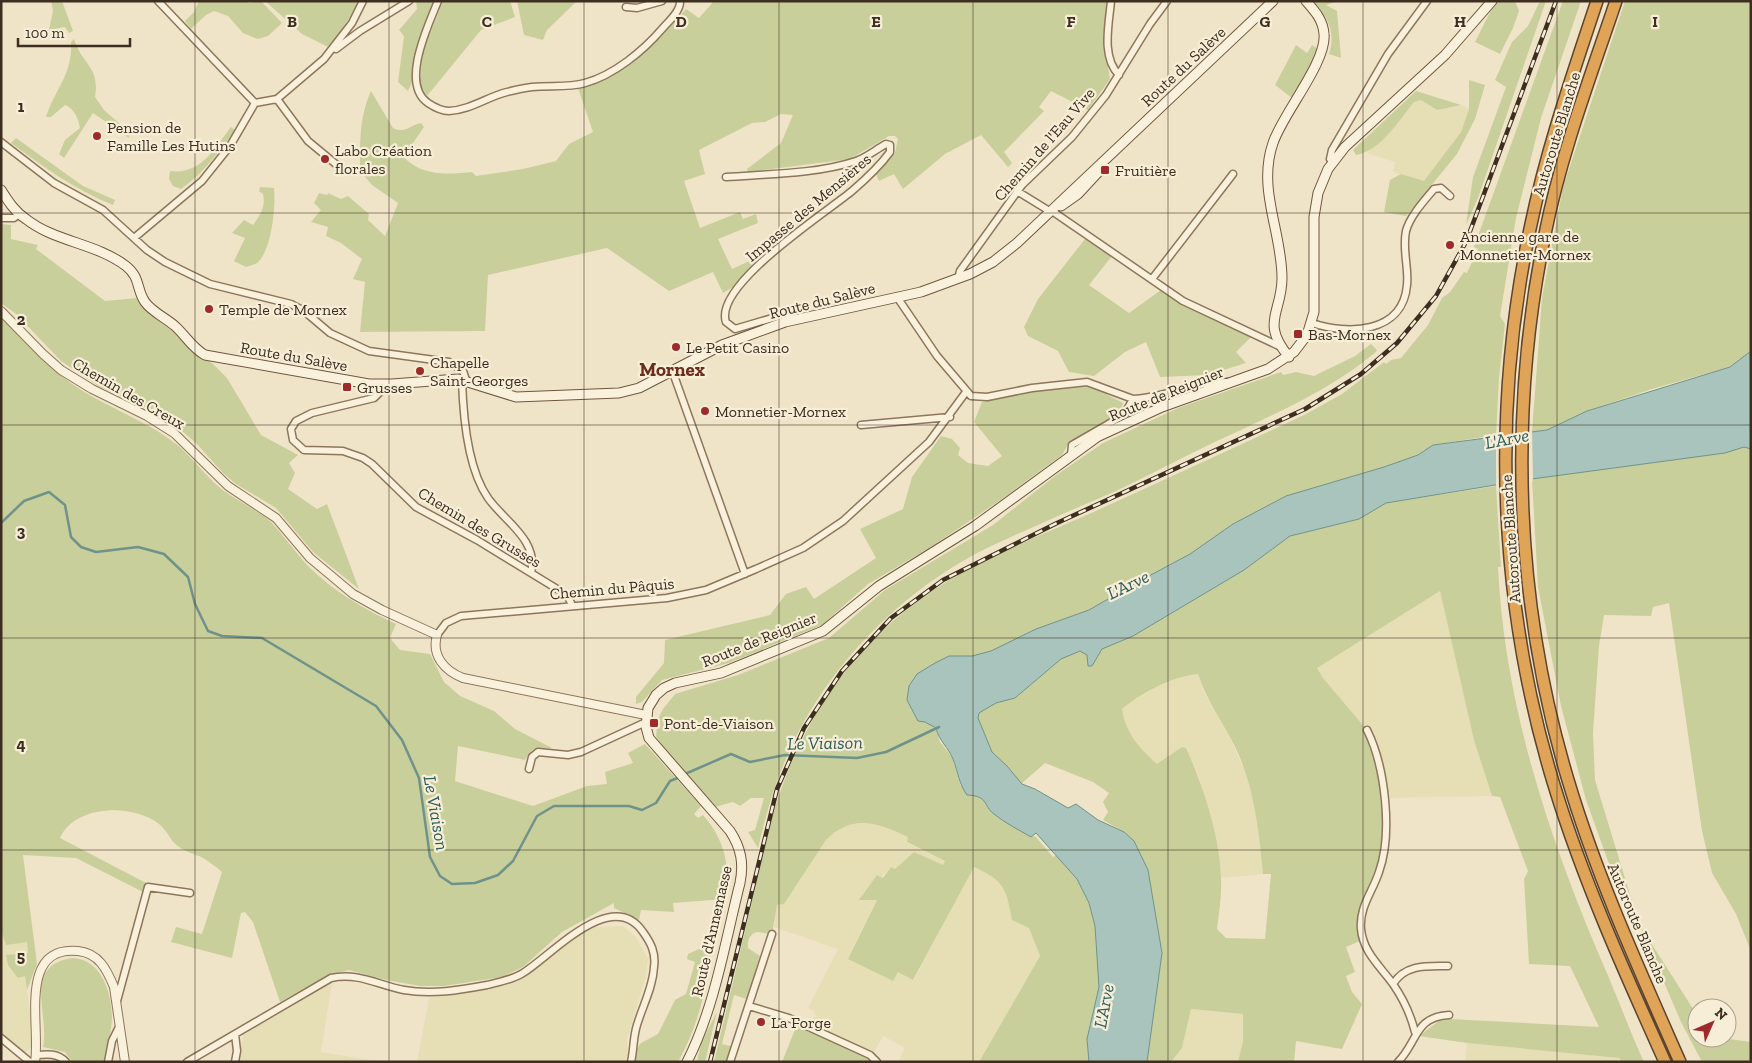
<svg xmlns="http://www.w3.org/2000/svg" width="1752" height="1063" font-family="'Zilla Slab',serif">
<rect width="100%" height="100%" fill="#f0e4c8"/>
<path fill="#e6deb5" d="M1421 100 1437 110 1461 105 1469 109 1461 132 1424 182 1393 172 1395 162 1367 153 1382 139 1414 102Z
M1440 591 1474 739 1492 796 1384 798 1367 730 1323 678 1317 667Z
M1198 674 1203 691 1229 735 1246 774 1257 816 1263 874 1221 878 1216 843 1199 777 1186 748 1182 747 1157 765 1144 752 1124 724 1122 709 1127 705 1156 687 1178 678Z
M872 822 909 837 907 843 945 861 943 866 914 852 895 869 891 867 860 900 877 899 848 958 892 981 898 972 914 980 973 867 995 877 1007 893 1012 920 1029 928 1040 956 979 1062H921L917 1060 916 1062H898L905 1048 883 1036 871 1057 805 1025 816 1016 814 1011 808 1008 838 949 774 927 777 904H784L826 840 834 832 845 825Z
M623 926 636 937 648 959 646 976 627 1039 628 1055 625 1062H417L429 998 505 986 533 971 560 948 587 930 596 927Z
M1 930 6 944 27 941 28 953 6 955 8 965 18 977 25 975 34 1041 33 1047 25 1052 19 1050 1 1034Z
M332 983 321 1052 383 1062H239L243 1035Z
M1191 1009 1243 1014V1041L1238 1062H1171L1182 1048Z
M1467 1043 1620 1058 1622 1062H1465Z"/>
<path fill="#c9cf9b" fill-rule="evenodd" d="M51 1H62L73 31 69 33 65 27 49 30 53 11Z
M199 1H247L249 3 261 1 282 23 268 36 258 39 243 33 228 16 214 11 206 15 191 29 185 21 194 12Z
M265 1H360L330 48 302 34Z
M416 1H434L416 50 413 80 408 91 398 82 404 36 399 30 417 9Z
M443 1H510L515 17 481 30 427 96 420 86 422 53Z
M517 1H577L547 30 543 40 524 35Z
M714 1H1107L1104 42 1110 79 1088 110 1051 91 1039 107 1044 111 1004 152 1012 163 1008 167 981 135 945 154 903 189 894 174 879 181 876 174 895 153 898 139 895 136H889L850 159 748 172 747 169 781 143 793 115 781 114 765 122 752 123 699 150 705 174 684 181 700 228 740 212 743 219 756 214 758 223 718 239 732 269 756 258 758 261 735 286 723 293 713 272 669 291 607 248 488 275 485 331 360 332 365 282 353 279 362 259 341 243 326 236 328 227 311 222 321 210 314 203 319 193 327 195 328 193 341 199 348 196 369 214 368 220 385 236 398 203 372 185 360 171C360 143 359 117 371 91L393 128C405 134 410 125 421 123L424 127 411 146 400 153C419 176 444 175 472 172L476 176 523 169 556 161 569 144 593 132 578 88C626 71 652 47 686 9L699 18Z
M1313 1H1338L1326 5 1337 11 1341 58 1329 54C1336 32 1328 17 1313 1Z
M1498 1H1515L1519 11 1513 28 1500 54 1475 42 1490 12Z
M1540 1H1546L1478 198 1466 225 1473 177 1506 87 1495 80 1512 42 1528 26Z
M1563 1H1581L1541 118 1516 218 1500 316 1505 324 1499 378 1496 435 1433 445 1418 455 1384 467 1286 496 1233 524 1190 554 1134 584 1089 610 1036 629 991 651 972 656H949L925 722 936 728 940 742 952 757 961 786 988 803 1018 829 1036 837 1053 857 1056 855 1077 879 1089 903 1095 926 1099 987 1087 1039 1089 1062H979L1040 956 1029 928 1012 920C1006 887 1004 881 974 867L913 980 898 972 893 981 848 959 877 900H859L877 875 883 878 891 867 895 869 914 852 943 865 945 861 907 842 908 837C878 823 853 813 826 840L784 904 777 905 772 934 757 932C750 934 747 940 748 948L760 956 756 969H760L750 1000 734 995 722 1044 735 1047 730 1062H714L772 817C804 709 865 626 965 571 1005 549 1048 532 1089 514 1161 481 1234 448 1306 414L1342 394 1384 362 1386 364 1391 360 1401 358 1428 325 1442 298 1450 292 1464 272 1467 273 1478 249 1474 247Z
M1625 1H1751V351L1730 367 1652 389 1587 411 1547 430 1532 432 1542 298 1563 187Z
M74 39C82 65 100 66 95 97L104 110 130 133 129 138 93 113 64 158 59 154 65 140 80 128C78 118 75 109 65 105L51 117H46C55 89 73 74 71 42Z
M1296 45 1307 53 1312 45 1320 50 1292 98 1275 85Z
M1469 80 1485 85 1475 119 1457 154 1406 216 1384 212 1390 180 1401 174 1424 181 1461 132 1469 109Z
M1416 91 1461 105 1437 110 1421 100 1414 102C1399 120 1381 151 1356 155L1353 150Z
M231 127 235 130C219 152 204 173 181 189L173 186 169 179 170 171C201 175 214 149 231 127Z
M16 138 83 186 115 200 113 205C75 190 44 167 11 143Z
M260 187 274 188C276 205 272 251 257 263 254 265 249 266 246 267L234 261 245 238 232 233 244 220 253 225C260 215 266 207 263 194L259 191Z
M1 224 11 225V239L38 245 36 249 105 301 137 298 150 315 175 332 192 352 212 363 227 378 261 435 298 455 289 463 295 473 288 489 317 509 327 504 359 589 313 552 276 508 236 484 223 473 197 444 174 424 155 412 100 387 61 361 16 314 1 303Z
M1085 239 1112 256 1089 285 1129 313 1161 290 1183 306 1251 337 1236 352 1246 363 1208 375 1160 377 1146 342 1125 352 1094 376 1069 372 1058 351 1028 336 1024 327 1038 299Z
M1 318C29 344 49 370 83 391 115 411 152 423 181 448 196 462 208 479 224 491 239 502 257 509 271 522 284 536 295 552 308 566 333 591 364 609 396 624L390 638 400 650 430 654 444 682 460 696 494 711 515 729 552 748C537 751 537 741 525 760L458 746 455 781 533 806 587 786 607 784 605 772 633 763 628 753 645 744 701 806 694 814 698 818 703 815C725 840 731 867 725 899L673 903 674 912 641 910 639 920 614 908V903L562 932 523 967 502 977 444 986H420L386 980 349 970 326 976 280 1002 253 922 245 912 241 913 232 958 171 942 176 927 202 934 222 872C216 867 210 862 203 858 195 854 186 852 179 847 170 841 167 830 159 824 132 803 75 805 60 838L146 883 143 892 76 858 23 855 37 964 27 990 25 976 18 978 8 965 6 955 28 953 27 942 6 945 1 930Z
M1371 344 1377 350 1376 352C1328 392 1272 415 1217 441 1183 457 1150 475 1116 491 1072 510 1027 529 983 550 897 594 822 672 785 761 773 789 765 819 758 848L748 832 755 830 764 798H751L740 806 733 802 715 807 660 746 656 736 658 719 663 709 675 694 738 675 829 638 885 590 993 525 1055 476 1103 443 1178 408 1281 372 1283 375 1296 372 1314 376 1355 356Z
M1091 386 1123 403 1121 411 1069 443 1062 455 999 501 931 547 868 584 822 625 729 663 662 680 642 702 636 704V697L664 663 665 640 770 615 786 594 806 587 814 599 876 558 860 529 903 509 912 477 941 436 952 439 960 448 958 455 968 463 988 466 1002 456 974 422 982 402 1053 388Z
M1751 443V951L1736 914 1712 873 1702 831 1669 603 1653 607 1651 616 1604 615 1599 646 1593 733 1595 780 1639 924 1697 1015V1038H1722L1751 1042V1062H1702L1681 1022 1639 924 1621 897 1586 800 1561 706 1538 587 1532 479 1724 453Z
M1496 486 1501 567H1498C1505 711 1552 847 1609 978 1621 1006 1631 1034 1644 1062H1622L1619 1058 1467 1043 1419 1036 1439 1021 1450 1019 1599 1027 1570 966 1529 964 1524 879 1528 871 1500 797 1492 796 1474 740 1440 591 1317 668 1323 678 1367 730 1364 734C1379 769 1389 816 1380 854 1374 885 1351 908 1360 941L1346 947 1355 972 1346 976 1352 992 1362 1004 1342 1049 1296 1041 1294 1062H1238L1243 1041V1014L1191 1009 1182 1048 1171 1062H1147L1162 953 1148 870 1134 841 1124 832 1103 820 1108 812 1103 802 1109 793 1093 782 1045 763 1021 784 1007 766 992 752 977 718 979 713 996 703 1015 698 1061 659 1080 651 1087 655 1088 666H1092L1102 649 1133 636 1244 570 1290 536 1359 519 1386 503ZM1198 674C1207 703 1226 726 1238 753 1255 792 1259 833 1263 874H1271L1265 939 1226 938 1217 929C1219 912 1222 895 1221 878 1220 837 1203 785 1186 748L1182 747 1157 764C1140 749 1125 732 1122 709 1143 692 1171 677 1198 674Z
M699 949 711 951C707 990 697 1028 678 1062H635L637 1048 641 1043 658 1034 675 1000 686 994 695 962 687 959 688 954Z
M73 958C102 960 112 993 112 1019 111 1033 107 1048 104 1062H72L65 1052 43 1047C50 1014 21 965 73 958Z
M717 1012 705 1062H697L701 1043Z
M798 1022 877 1062H782Z"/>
<path fill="#a9c4bc" stroke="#6f938a" d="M1751 351V449L1744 447 1725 453 1532 479 1386 503 1359 519 1290 536 1244 570 1133 636 1102 649 1092 666H1088L1087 655 1080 651 1061 659 1015 698 996 703 979 713 978 718 992 752 1007 766 1022 784 1035 789 1068 808 1076 804 1098 820 1124 832 1134 841 1148 870 1162 953 1147 1062H1089L1087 1039 1099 987 1095 926 1089 903 1077 879 1036 833 1031 837C1019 830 1005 823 994 814 983 806 989 796 967 795 959 784 958 772 953 759 948 747 939 741 936 728L925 722 918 721 907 700 909 686 917 674 935 663 949 656H972L991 651 1036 629 1089 610 1134 584 1190 554 1233 524 1286 496 1384 467 1418 455 1433 445 1547 430 1587 411 1730 367Z"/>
<path fill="#f0e4c8" d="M1532 429 1533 481 1496 488V433Z"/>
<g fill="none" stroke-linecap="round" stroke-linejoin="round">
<path stroke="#6f938a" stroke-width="2.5" d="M1 523 24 501 49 492 65 505 71 537 81 547 96 552 138 547 164 554 188 577 195 604 208 631 222 636 262 638 376 706 402 740 419 778 430 857 440 876 452 884 475 883 498 875 513 861 537 816 554 806H629L642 810 656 803 670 781 680 777
M685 774 731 754 750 762 785 755 857 758 886 752 939 727"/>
<g stroke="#8d765c" stroke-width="9">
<path id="minor" d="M158 1 255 103
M438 1C428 26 400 84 428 103 434 107 442 111 449 111 470 110 487 97 507 92 515 90 524 88 532 87 550 85 568 88 585 83 614 75 643 51 662 29 668 22 681 11 680 1
M1111 1C1109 24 1101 57 1119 75
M626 7 637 8 662 1
M336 49 360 31 409 1
M277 99 308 141 343 170
M255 103 277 99 324 59 352 23 363 1
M1 142 54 183 103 210 147 250 165 262 210 284 291 304 304 311 330 333 369 351 449 362 463 371 466 380
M1332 163 1330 159 1332 150 1388 54 1427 1
M726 177C767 174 817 174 856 161 867 157 875 150 886 144L890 145V152C879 167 866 179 852 191 827 212 713 285 726 322L735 329 786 314 790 315 792 320
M1017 191 1051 212
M1052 211 1183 301 1281 347
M1 218H14L19 214
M134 238 202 181 230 146 255 103
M958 279 960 271 1022 185 1072 137 1106 95 1150 24 1167 1
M1152 279 1233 174
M897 297 937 356 971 396 987 397 1032 388 1087 382 1133 399 1124 415 1072 445 1071 455
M1312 323C1347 335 1403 334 1407 285 1409 268 1402 249 1406 231 1410 216 1424 201 1434 189L1441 188 1450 196
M672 370 745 574
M462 379C463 415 467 468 488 498 504 521 539 540 531 573
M380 385V392L374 398 312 413 296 421 291 429 293 440 304 450 343 451 363 458 372 464 416 507 477 540 567 595 572 605
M1133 399C1166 398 1196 381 1229 382
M861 425 950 417
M437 635 446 623 461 616 667 598 706 590 756 569 803 548 843 521 929 442 966 392
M1367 730C1385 766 1393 833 1379 872 1373 891 1359 907 1361 929 1363 952 1380 966 1393 984 1402 997 1411 1016 1415 1032
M529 769 532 757 538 752 568 755 581 752 646 722
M1393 984C1405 964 1427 966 1448 966
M117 1001 148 887 190 893
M749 1006 789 1018 870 1055 877 1062
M235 1034 237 1051 235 1062
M1 1038 30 1062
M37 1055C47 1054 58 1053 66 1062
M108 1062 112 1041 119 1027
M187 1062 331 978C358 972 378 985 404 990 432 995 460 990 487 985 499 982 512 980 523 973 551 956 612 886 643 932 651 943 656 953 654 967 653 987 643 1005 637 1025 633 1037 634 1049 631 1062
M730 1062 772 934
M1398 1062C1418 1042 1414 1017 1449 1015"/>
</g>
<g stroke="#8d765c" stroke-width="10">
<path id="tertiary" d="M1 311 43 354 61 370 92 389 147 416 174 433 228 486 276 518 310 558 353 594 382 610 437 635C431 656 445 671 463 678L646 715
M35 1062C41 1027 17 945 78 951 99 953 107 970 114 987L125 1062"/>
</g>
<g stroke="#6f573f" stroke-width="11">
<path id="secondary" d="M1 190C8 201 15 212 26 219 55 242 96 243 126 266 141 278 136 289 145 302 152 312 166 318 175 326 186 336 192 348 205 355L369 384H392L458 379 516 397 619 393 639 388 722 345 785 322 921 292 970 274 993 262 1017 243 1273 1
M1061 206 1078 194 1103 167
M1289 357C1260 322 1282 313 1282 278 1282 232 1257 189 1273 143 1283 113 1327 62 1324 34 1323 20 1315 11 1306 1
M687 1062C715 1007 725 942 740 883 744 863 741 848 730 831L649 738 646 727 648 708 656 695 664 688 675 683 721 673 823 631 879 586 975 526 1097 437 1162 407 1268 369 1294 352 1307 335 1314 312V217L1318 193 1328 169 1345 147 1445 55 1492 1"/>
</g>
<g stroke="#5b4430" stroke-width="14">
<path id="motorway" d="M1597 1C1572 76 1546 151 1530 229 1491 413 1499 605 1554 785 1583 880 1624 971 1665 1062
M1616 1C1590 78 1561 154 1545 234 1508 414 1515 604 1568 780 1597 877 1639 969 1680 1062"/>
</g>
<use href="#minor" stroke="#faf1dc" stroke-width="6"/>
<use href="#tertiary" stroke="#faf1dc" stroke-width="8"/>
<use href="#secondary" stroke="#faf1dc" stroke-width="9"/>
<use href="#motorway" stroke="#e0a458" stroke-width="11"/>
<g stroke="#3d2e20" stroke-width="4.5">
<path id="rail" d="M710 1062 777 789 804 728 842 671 891 618 943 580 1057 523 1305 409 1361 374 1397 343 1436 296 1466 242 1556 1"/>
</g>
<use href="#rail" stroke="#f7eed8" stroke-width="2.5" stroke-dasharray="8" stroke-linecap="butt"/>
</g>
<path fill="none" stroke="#3d2e20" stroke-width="1" stroke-opacity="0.55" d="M195 1V1062M389 1V1062M584 1V1062M779 1V1062M973 1V1062M1168 1V1062M1363 1V1062M1557 1V1062M1 213H1751M1 425H1751M1 638H1751M1 850H1751"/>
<g fill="#9e2a2b" stroke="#f7eed8" stroke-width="2">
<circle cx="97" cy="136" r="5"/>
<circle cx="325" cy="159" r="5"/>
<rect x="1100" y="165" width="10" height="10" rx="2.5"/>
<circle cx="1450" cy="245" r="5"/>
<circle cx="209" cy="309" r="5"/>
<rect x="1293" y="329" width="10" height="10" rx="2.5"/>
<circle cx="676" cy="347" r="5"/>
<circle cx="420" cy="371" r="5"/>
<rect x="342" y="382" width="10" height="10" rx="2.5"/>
<circle cx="705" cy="411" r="5"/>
<rect x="649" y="718" width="10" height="10" rx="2.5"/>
<circle cx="761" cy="1022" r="5"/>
</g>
<g text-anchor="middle" stroke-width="4.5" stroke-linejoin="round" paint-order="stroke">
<g font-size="16" fill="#3d2e20" stroke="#f7eed8">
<text transform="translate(1183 66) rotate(-43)" y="6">Route du Salève</text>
<text transform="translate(1556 134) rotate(-73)" y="6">Autoroute Blanche</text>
<text transform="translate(1044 144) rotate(-49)" y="6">Chemin de l'Eau Vive</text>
<text transform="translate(808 207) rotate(-40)" y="6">Impasse des Mensières</text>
<text transform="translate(822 300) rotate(-14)" y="6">Route du Salève</text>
<text transform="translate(294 356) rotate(10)" y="6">Route du Salève</text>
<text transform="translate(129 393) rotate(30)" y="6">Chemin des Creux</text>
<text transform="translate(1166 393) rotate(-22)" y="6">Route de Reignier</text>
<text transform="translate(480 527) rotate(31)" y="6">Chemin des Grusses</text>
<text transform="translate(1510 539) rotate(-94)" y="6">Autoroute Blanche</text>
<text transform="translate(612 588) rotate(-5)" y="6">Chemin du Pâquis</text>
<text transform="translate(759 639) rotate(-22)" y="6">Route de Reignier</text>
<text transform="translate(1638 923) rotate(67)" y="6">Autoroute Blanche</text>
<text transform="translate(711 931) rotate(-77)" y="6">Route d'Annemasse</text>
</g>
<g font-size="16" fill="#3d2e20" stroke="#f7eed8" text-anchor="start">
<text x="107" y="133">Pension de<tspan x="107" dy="18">Famille Les Hutins</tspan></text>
<text x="335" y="156">Labo Création<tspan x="335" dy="18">florales</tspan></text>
<text x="1115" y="176">Fruitière</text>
<text x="1460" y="242">Ancienne gare de<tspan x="1460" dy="18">Monnetier-Mornex</tspan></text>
<text x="219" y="315">Temple de Mornex</text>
<text x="1308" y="340">Bas-Mornex</text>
<text x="686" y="353">Le Petit Casino</text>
<text x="430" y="368">Chapelle<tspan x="430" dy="18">Saint-Georges</tspan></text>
<text x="357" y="393">Grusses</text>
<text x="715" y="417">Monnetier-Mornex</text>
<text x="664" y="729">Pont-de-Viaison</text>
<text x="771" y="1028">La Forge</text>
</g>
<g font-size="18" font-style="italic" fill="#2f5d5a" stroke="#f7eed8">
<text transform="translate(1507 439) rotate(-11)" y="6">L'Arve</text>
<text transform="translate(1128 585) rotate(-26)" y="6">L'Arve</text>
<text transform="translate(825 743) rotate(-1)" y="6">Le Viaison</text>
<text transform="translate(436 813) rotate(80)" y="6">Le Viaison</text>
<text transform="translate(1104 1006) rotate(-79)" y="6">L'Arve</text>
</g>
<g font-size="19" font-weight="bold" fill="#6b2e1e" stroke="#f7eed8">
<text x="672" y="376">Mornex</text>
</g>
</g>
<g font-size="16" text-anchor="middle" font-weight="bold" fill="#3d2e20" stroke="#f7eed8" stroke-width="4.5" stroke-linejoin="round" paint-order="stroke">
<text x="292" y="27">B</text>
<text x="487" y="27">C</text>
<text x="681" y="27">D</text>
<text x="876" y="27">E</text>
<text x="1071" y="27">F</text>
<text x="1265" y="27">G</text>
<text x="1460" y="27">H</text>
<text x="1655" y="27">I</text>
<text x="21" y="112">1</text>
<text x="21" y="325">2</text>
<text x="21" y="537">3</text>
<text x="21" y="750">4</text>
<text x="21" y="962">5</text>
</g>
<rect width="1752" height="1063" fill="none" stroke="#3d2e20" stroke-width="5"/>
<g transform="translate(1712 1023) rotate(45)"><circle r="24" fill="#f7eed8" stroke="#ada18e"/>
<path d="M0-4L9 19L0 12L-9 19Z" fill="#9e2a2b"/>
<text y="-8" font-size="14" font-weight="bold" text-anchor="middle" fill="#3d2e20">N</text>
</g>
<path d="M18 38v8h112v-8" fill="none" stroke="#3d2e20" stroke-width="2.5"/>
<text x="25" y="38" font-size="15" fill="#3d2e20" stroke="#f7eed8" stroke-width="4" paint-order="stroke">100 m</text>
</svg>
